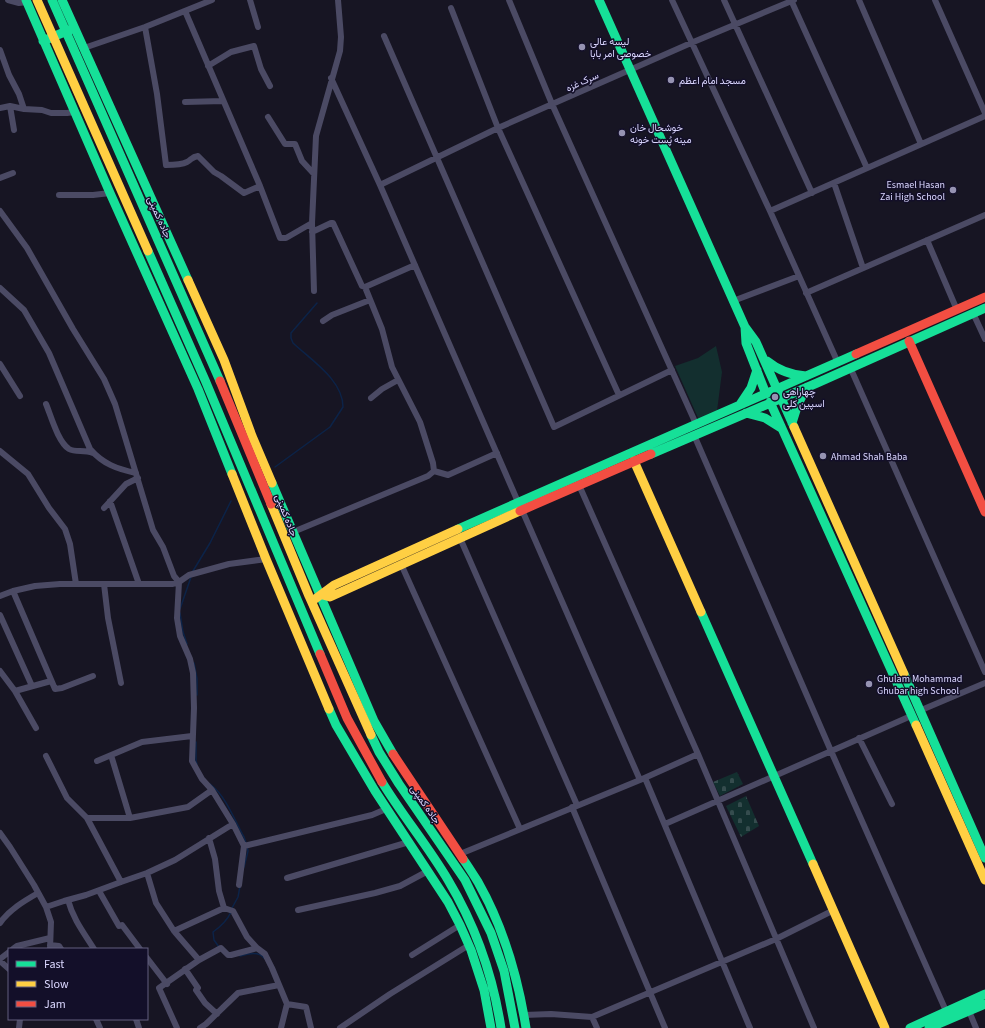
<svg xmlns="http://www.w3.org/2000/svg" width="985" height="1028" font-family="'Source Sans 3',Vazirmatn,sans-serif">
<defs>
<pattern id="cemetery-stones" width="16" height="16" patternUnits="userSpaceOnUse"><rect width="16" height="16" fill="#132f2f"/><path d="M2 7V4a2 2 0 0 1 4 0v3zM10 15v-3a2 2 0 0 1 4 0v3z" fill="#354c4e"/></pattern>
</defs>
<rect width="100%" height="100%" fill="#171523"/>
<path fill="#132f2f" d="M716 346 722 372 717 411 699 420 675 366 698 358Z"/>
<path fill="url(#cemetery-stones)" d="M737 772 743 784 720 796 713 782Z
M746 796 759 826 741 837 726 806Z"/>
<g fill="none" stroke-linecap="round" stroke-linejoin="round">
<path stroke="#0c2348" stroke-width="1.5" d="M275 467 330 427 343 407C343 380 311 360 293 343L291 338V333L317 303
M193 571 210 543 231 501
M180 609 191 577
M180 613 183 632 187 644
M194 663 197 679V695
M196 742V761L197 764
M210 784C227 797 234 820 244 837L246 843
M244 867 248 851 247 847
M232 908 238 897 240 886
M219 947 214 940 213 932C220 927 227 921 231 912
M240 956C248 954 258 951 264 958"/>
<path stroke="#4b4a64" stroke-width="6" d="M8 0 19 3 26 2
M250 0 258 27
M509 0 552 104 696 424
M672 0 770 211 838 363
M724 0 812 193
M791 0 867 168
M859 0 921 144
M935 0 985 113
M451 8 498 128 619 395
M185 11 260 186 280 238H286L312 223
M145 27 157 94 166 165C172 165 181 165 187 162 192 159 192 157 198 156L214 172 221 176 244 193 260 186
M384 36 554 427 672 370
M84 48 145 27 212 0
M0 50 9 75 19 94 24 109
M208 66 231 52 254 46 261 69 270 86
M331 78 380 185 518 502
M185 102 223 101
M10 106 14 130
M0 108 10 106 24 109 42 110 51 113H67L74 112
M268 117 285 144H295L302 161 314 174
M0 178 13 173
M834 183 863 268
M380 185 498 128 691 43 794 0
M59 195H93L110 193
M0 211 27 248 73 329 104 379 115 404 153 530 163 547 174 576 179 582 177 618 180 636 190 659 193 673 194 708 192 761 202 779 212 790 233 824 244 846 239 885
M770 211 985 116
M312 232 331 223H333L362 286 365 287 415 265
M927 240 957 310
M365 287 382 329 392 367 420 422 433 463 434 471
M0 288 24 310 49 353 90 449C103 464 117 469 136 473
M314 291 312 223 316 136 340 51 341 37 338 0
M806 293 985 215
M733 301 799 276
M973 313 985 339
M323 321 332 315 370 300
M0 364 20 396
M850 367 985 672
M371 398 382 389 398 380
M46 404C51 416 58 442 69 449 76 453 84 449 93 453
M694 435 831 751 946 1011
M0 451 28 474 49 508 65 529 70 544 76 584
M434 471 448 475 497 453
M579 485 698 754 814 1028
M110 501 139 584
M104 508 126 484 138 478
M522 510 640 780
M293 532 428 476 434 471
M460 538 577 805
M401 564 520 829
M104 584 108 618 121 683
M13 591 55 689 62 688 93 676
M0 596 13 591 35 586 60 584H172L179 582 189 575 229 564 266 559
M0 615 32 686
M0 671 15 691 36 728
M15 691 51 681
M919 711 985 683
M859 738 892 804
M111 755 130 818
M46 756 67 798 87 818H130L188 807 212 790
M97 761 142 742 192 736
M645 778 750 1028
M572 807 665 1028
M87 818 121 882
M665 824 911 716
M0 833 10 847 34 885 46 907 51 922 50 949
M209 838 215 859 219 891 224 908 233 911 247 937 257 948 265 954 272 968 287 1004 306 1007 311 1028
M244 846 372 815 386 809
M460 854 640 780 698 754
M147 873 156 903 174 931 199 960
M287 878 409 842
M99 891 119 926 122 925 140 949
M68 900C73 919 84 933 94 949
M46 907 64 901 86 895 121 882 147 873 175 860 233 824
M298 910 375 893 400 886 428 871
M0 923C9 910 24 901 38 893
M174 931 224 908
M50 945 59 946 61 949
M13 949 17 946 50 938
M412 955 460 925
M147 958 167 984
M0 959 9 952
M0 961 9 969
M185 969 198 988 196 990 205 1003 217 1014
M969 1011 976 1028
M524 1015 551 1014 592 1017 776 939 832 911
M592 1017 597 1028
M96 1019 100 1028
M136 1019 139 1028
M19 1028 20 1019
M177 1028 159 988 199 960 221 948 228 955H231L257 948
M200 1028 206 1024 238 993 279 985
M281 1028 287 1004
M340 1028 390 994 469 945"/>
<path stroke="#16e098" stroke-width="9" d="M26 0 110 193 198 389 232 474
M52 0 220 381
M62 0 188 280
M599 0 745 327 756 342 794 427
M43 41 74 28
M148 251 205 380 320 654
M745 327 746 343 766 394
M767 361C779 371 791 375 806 376
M770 402 916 725
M741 403 751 388 757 370
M746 413 765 418 781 428
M792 423 798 404 807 387
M651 454 817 383 985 308
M272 483 374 721 393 754
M458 529 856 354
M701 612 813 864
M904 674 985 858
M329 709 336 725 375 791 448 902 460 925 471 950 484 990 491 1028
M371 735 379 752 399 784 465 880 491 933 504 971 515 1028
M382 782C402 815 428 846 448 880 475 925 493 976 501 1028
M463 859C468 866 473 874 478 882 503 926 518 978 526 1028
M910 1028 985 994
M929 1028 985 1004"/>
<path stroke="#ffcf43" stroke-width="9" d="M37 0 148 251
M188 280 224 360 252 436 272 483
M794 427 904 674
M634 461 701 612
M232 474 266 559 329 709
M271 504 309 596 371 735
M323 595 330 597 520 511
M315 599 334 585 458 529
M916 725 985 880
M813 864 885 1028"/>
<path stroke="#f24e42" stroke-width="9" d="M909 341 985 512
M856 354 985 297
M220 381 271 504
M520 511 651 454
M320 654 347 718 382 782
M393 754 463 859"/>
</g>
<g fill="#9693b2" stroke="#130f29" stroke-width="1.5">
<circle cx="582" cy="47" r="4"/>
<circle cx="671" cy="80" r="4"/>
<circle cx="622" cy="133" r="4"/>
<circle cx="953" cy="190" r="4"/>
<circle cx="775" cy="397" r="4"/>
<circle cx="823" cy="456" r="4"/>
<circle cx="869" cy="684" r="4"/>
</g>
<g text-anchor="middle" stroke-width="3" stroke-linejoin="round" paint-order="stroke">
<g font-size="10" fill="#dbd7ff" stroke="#130f29" text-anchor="start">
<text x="590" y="45">لیسه عالی<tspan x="590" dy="12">خصوصی امر بابا</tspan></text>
<text x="679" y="84">مسجد امام اعظم</text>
<text x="630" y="131">خوشحال خان<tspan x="630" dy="12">مینه پُست خونه</tspan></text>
<text x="945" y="188" text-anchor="end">Esmael Hasan<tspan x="945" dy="12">Zai High School</tspan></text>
<text x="783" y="395">چهاراهی<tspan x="783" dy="12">اسپین کلی</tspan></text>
<text x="831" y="460">Ahmad Shah Baba</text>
<text x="877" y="682">Ghulam Mohammad<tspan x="877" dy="12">Ghubar high School</tspan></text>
</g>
<g font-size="10" fill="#dbd7ff" stroke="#130f29">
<text transform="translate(582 81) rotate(-24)" y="4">سرک غزه</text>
<text transform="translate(160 217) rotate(66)" y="4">جاده کمپنی</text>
<text transform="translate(287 515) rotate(68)" y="4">جاده کمپنی</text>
<text transform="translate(426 804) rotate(55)" y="4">جاده کمپنی</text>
</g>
</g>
<rect x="8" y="948" width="140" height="72" fill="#130f29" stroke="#635f7f"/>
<rect x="16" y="961" width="20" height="6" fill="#16e098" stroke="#635f7f"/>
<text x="44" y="968" font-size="12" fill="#dbd7ff">Fast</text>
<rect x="16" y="981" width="20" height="6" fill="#ffcf43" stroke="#635f7f"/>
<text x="44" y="988" font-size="12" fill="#dbd7ff">Slow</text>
<rect x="16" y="1001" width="20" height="6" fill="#f24e42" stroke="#635f7f"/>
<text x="44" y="1008" font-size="12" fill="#dbd7ff">Jam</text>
</svg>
